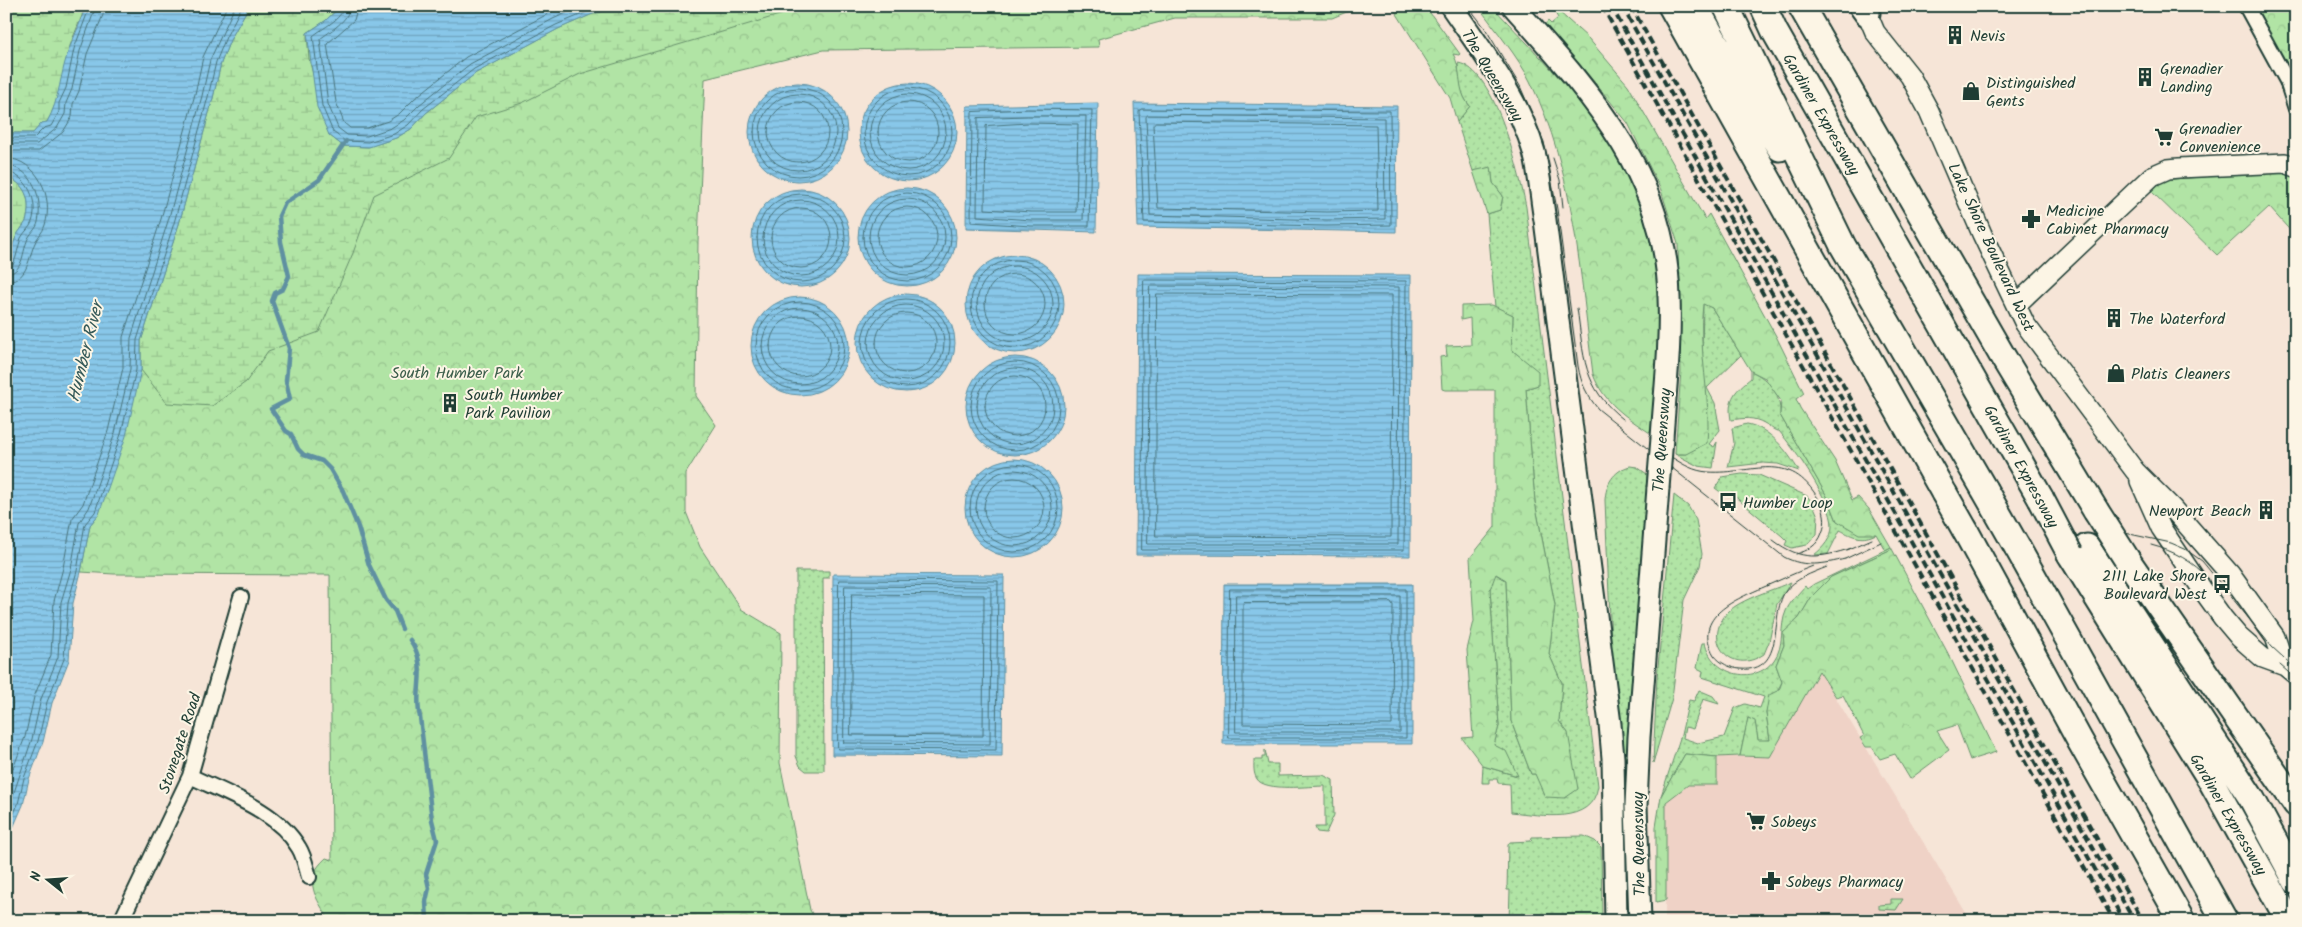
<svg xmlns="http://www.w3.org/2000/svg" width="2302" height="927" font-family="Kalam,sans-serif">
<defs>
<pattern id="grass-dots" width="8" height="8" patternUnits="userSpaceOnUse" patternTransform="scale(1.25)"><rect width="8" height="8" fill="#b1e4a5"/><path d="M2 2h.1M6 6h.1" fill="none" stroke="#98c48f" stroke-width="1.8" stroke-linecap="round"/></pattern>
<pattern id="forest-crowns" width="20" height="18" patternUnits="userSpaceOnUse" patternTransform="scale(1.25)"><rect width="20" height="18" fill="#b1e4a5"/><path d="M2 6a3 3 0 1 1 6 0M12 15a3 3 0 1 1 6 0" fill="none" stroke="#98c48f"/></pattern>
<pattern id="wetland-marsh" width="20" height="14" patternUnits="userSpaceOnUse" patternTransform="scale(1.25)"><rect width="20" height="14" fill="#b1e4a5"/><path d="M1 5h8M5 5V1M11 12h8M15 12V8" fill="none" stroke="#98c48f"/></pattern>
<pattern id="water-rules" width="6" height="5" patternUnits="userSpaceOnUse" patternTransform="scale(1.25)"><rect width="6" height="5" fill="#88c7e9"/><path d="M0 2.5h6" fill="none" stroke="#6fa3be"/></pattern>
</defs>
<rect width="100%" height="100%" fill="#f6e5d7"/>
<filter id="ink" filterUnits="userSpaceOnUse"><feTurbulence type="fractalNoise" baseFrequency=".02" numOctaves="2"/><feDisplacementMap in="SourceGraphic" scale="10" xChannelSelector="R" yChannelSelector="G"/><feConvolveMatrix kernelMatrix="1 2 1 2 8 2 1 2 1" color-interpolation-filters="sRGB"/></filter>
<g filter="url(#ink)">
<path fill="#efd2c6" d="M1819 670 1971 921H1665L1666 802 1688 785H1717V757H1770Z"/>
<path fill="url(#grass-dots)" stroke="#68906c" d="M1458 63C1495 68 1520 175 1526 207L1598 786C1592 826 1541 815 1511 812L1510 784 1498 783 1497 779H1489V783H1482L1483 766 1517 776 1494 745 1499 726 1490 589 1495 574 1506 580 1511 721 1531 774H1535L1568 733 1559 721 1562 683 1549 654 1555 605 1535 502 1526 389 1538 385 1530 366 1512 350 1513 315 1495 307 1487 214 1500 210 1503 196 1493 183 1491 168 1473 171 1457 122 1470 106C1459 94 1459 79 1458 63Z
M1703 303 1712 308 1741 355 1707 388 1715 403 1720 430 1709 444 1714 447 1717 442 1713 468 1698 466 1675 454H1686L1702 356Z
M1751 371C1770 380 1781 394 1780 415L1828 498 1837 521 1876 534C1862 541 1854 537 1840 530L1828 554 1814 555C1823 548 1832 538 1832 526 1832 501 1795 450 1779 431 1773 431 1770 426 1764 423 1754 417 1743 418 1731 420 1727 398 1736 390 1751 378Z
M1747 424C1770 428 1787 451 1799 471L1778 464 1763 463 1728 467 1734 443 1732 428Z
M1630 466 1637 467 1647 474 1644 553 1627 796H1624L1612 667 1605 500C1606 484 1613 471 1630 466Z
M1742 474 1759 475 1807 496 1812 502 1818 516 1817 534 1807 545 1792 548 1785 545 1787 541 1782 536 1733 495 1731 494 1728 496 1724 493 1723 494 1715 488 1722 477Z
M1674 495 1688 506 1696 520 1702 554 1700 566 1684 600 1672 698 1653 763 1657 678Z
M1891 547 1892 549 1831 577 1812 596 1799 618 1784 633V645L1776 665 1782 682 1766 713 1770 740 1758 741 1755 722 1748 718 1740 756 1717 757 1685 754 1661 796 1681 735 1689 700 1694 701 1699 690 1713 696 1719 704 1703 699 1693 729 1685 727 1683 738 1698 743 1724 737 1735 708 1745 704 1760 708 1764 697 1702 677 1703 671 1697 668 1702 643H1705C1711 674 1754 687 1774 660 1785 645 1779 627 1786 611 1790 602 1798 594 1805 586L1807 589 1814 584Z
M796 571H829V578H823L824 771H806L800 766 796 756Z
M1791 582 1777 604 1769 642 1764 654C1731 677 1701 640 1728 612 1741 599 1773 590 1791 582Z
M1265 750 1268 764H1278V776L1323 775 1333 780 1334 815 1326 833 1317 832 1315 827H1325V786C1310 786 1265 792 1257 779 1253 773 1254 766 1254 760H1262V757H1265Z
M1584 836 1595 841 1601 847 1602 921H1509L1510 890H1507L1508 845 1510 842 1531 841 1532 837Z
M1891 899H1903L1896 910 1879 909V905L1891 904Z"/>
<path fill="url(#forest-crowns)" stroke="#68906c" d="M249 6H341L325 21 343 146 627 6H1361L1332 18H1175L1098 39 1099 47 823 50 705 79 698 241 696 396 716 425 686 473V512L700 547 741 609 781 633 780 763 810 910 816 921H330C316 898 301 880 326 858L332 860 330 575 114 574 81 572 90 525 99 514 141 341Z
M1392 6H1425L1460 54 1459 55 1453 54C1463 71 1456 91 1470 106L1457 122 1450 98Z
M1478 6H1492C1575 95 1649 160 1660 289 1664 337 1656 386 1650 433 1626 417 1603 402 1593 374 1580 275 1575 172 1530 81 1519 58 1494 28 1478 6Z
M2253 6H2296V86L2289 71Z
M1557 10 1588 38 1628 85 1705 219 1709 214 1776 336 1804 393 1796 399 1800 408 1835 461 1852 500 1858 497 1869 509 1891 547 1885 550 1876 534H1859L1837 521 1828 498 1780 415 1781 401 1765 378 1751 371 1712 308 1703 304C1697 350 1712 397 1707 443L1686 454H1675L1681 371 1678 244 1661 190 1628 123 1577 61 1543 27 1548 21 1551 24 1558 18 1555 13Z
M1491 167 1493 183 1503 196 1500 210 1487 214 1473 171Z
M2281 172 2296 178V237L2269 207 2217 255 2151 191 2159 182 2171 179Z
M1492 305 1513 315 1512 350 1538 371V385L1526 389 1535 502 1555 605 1549 654 1562 683 1559 721 1568 733 1578 789 1565 798 1545 797 1535 774H1531L1511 721 1506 580 1496 574 1490 589 1499 726 1494 745 1506 751 1518 776 1483 766 1462 738 1473 737 1467 650 1474 621 1470 558 1495 527V390H1445L1442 389 1440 357 1447 356 1446 346 1471 345 1470 318 1461 320V306Z
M1892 549 1951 659 1996 752 1970 760 1957 725 1937 731 1949 750 1910 779 1895 754 1880 759 1872 747H1866L1860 738 1864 736 1843 695 1836 697 1819 671 1770 757 1740 756 1748 718 1755 721 1758 740H1770L1766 713 1769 695 1779 690 1782 682 1776 665 1784 645 1783 633 1799 618 1812 596 1831 577Z
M1685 754 1717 757V785H1688L1666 802V900L1656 902V827L1661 796Z"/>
<path fill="url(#wetland-marsh)" stroke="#68906c" d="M6 6H85C81 21 73 35 69 49 63 73 59 102 47 122L42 123 33 133H6Z
M249 6H341L325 21 307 33 309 59 329 135 343 146 368 147 396 138 411 129 426 113 476 73 558 29 595 13 627 6H817L776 16 580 74 522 103 476 117 449 158 374 195 353 253 319 332 268 351 246 382 212 406 167 403 141 370V341L179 224 213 98 221 63 230 40Z
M6 176C25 184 31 198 27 218 26 224 20 229 17 235 12 245 9 259 6 270Z"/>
<path fill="url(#water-rules)" stroke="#5e90a1" d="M85 6H249L230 40 221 63 213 98 179 224 141 341V370L126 436 99 514 90 525 81 572 73 603 69 660 52 703 43 742 29 779 23 805 6 844V270C9 259 12 245 17 235 20 229 26 224 27 218 31 198 25 184 6 176V133H33L42 123 47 122C60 100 60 71 70 47 75 34 82 20 85 6Z
M341 6H627L595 13 558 29 508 56 476 73 426 113 411 129 396 138 369 147 343 146 329 135 317 107 307 33 325 21Z
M749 132a49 49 0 1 1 98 0a49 49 0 1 1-98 0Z
M859 132a49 49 0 1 1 98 0a49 49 0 1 1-98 0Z
M1098 103 1096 232 966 228 967 106Z
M1134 103 1397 106 1396 232 1138 227Z
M858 237a49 49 0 1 1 98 0a49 49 0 1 1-98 0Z
M752 238a49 49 0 1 1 98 0a49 49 0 1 1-98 0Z
M966 304a49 49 0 1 1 98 0a49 49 0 1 1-98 0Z
M1138 274 1411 275 1410 556 1136 555Z
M857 343a49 49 0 1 1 98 0a49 49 0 1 1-98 0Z
M751 346a49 49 0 1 1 98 0a49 49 0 1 1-98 0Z
M966 406a49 49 0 1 1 98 0a49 49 0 1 1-98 0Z
M965 508a49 49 0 1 1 98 0a49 49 0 1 1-98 0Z
M833 574 1004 575 1002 756 832 755Z
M1224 584H1412V744H1223Z"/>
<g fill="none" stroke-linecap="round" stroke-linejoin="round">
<path stroke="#49747c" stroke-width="1" d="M344 6C342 20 322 28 313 36L322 106 333 132 345 141 368 142 394 134 408 125 423 109 474 69 556 25 602 6
M350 6C349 21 330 31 320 39L328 104 338 128 347 135 367 136 391 128 404 120 419 105 470 64 553 19 582 6
M358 6 354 20 327 44 336 102 344 123 350 128H367L388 121 399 114 414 99 466 57 563 6
M754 132a44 44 0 1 1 88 0a44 44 0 1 1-88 0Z
M864 132a44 44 0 1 1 88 0a44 44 0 1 1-88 0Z
M760 132a38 38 0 1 1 76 0a38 38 0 1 1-76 0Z
M870 132a38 38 0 1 1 76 0a38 38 0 1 1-76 0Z
M768 132a30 30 0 1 1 60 0a30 30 0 1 1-60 0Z
M878 132a30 30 0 1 1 60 0a30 30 0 1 1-60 0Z
M1028 109 1092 110 1089 226H1031L971 222 972 112Z
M1142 109 1390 111 1391 225 1326 226 1144 222 1139 111Z
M1148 115 1384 118 1385 219 1327 220 1150 215 1146 117Z
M1028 116H1086L1083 220H1031L977 216 978 118Z
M1156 122 1376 125 1378 211 1327 212 1158 208 1153 125Z
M1028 123 1078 124 1076 212H1031L985 209 986 126Z
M6 138H34L44 128 51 126 59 112V103L66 88 74 49 90 6
M6 144H37L57 128 65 114 66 103 72 89 80 51 96 6
M6 151H39L63 132 72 117 73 104 79 91 87 54 103 15 104 6
M6 158C38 160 54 197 45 225 43 233 36 238 34 245 28 261 27 281 6 282
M6 166C33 167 43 198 38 222 37 229 29 234 27 241 22 254 23 273 6 274
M6 172C28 175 39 202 32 222 30 228 24 232 21 238 18 247 17 256 13 265L6 268
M863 237a44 44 0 1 1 88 0a44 44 0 1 1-88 0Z
M757 238a44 44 0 1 1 88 0a44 44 0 1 1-88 0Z
M869 237a38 38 0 1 1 76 0a38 38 0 1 1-76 0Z
M763 238a38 38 0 1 1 76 0a38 38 0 1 1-76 0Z
M877 237a30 30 0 1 1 60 0a30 30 0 1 1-60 0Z
M771 238a30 30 0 1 1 60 0a30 30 0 1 1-60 0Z
M971 304a44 44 0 1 1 88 0a44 44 0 1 1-88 0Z
M977 304a38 38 0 1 1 76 0a38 38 0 1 1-76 0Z
M985 304a30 30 0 1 1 60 0a30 30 0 1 1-60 0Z
M1144 280 1406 281 1404 550H1142Z
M1150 286 1399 287 1398 544H1148Z
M1157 294 1392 295 1391 537 1156 536Z
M862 343a44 44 0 1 1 88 0a44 44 0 1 1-88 0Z
M756 346a44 44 0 1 1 88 0a44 44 0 1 1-88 0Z
M868 343a38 38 0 1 1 76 0a38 38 0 1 1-76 0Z
M762 346a38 38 0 1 1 76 0a38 38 0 1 1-76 0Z
M876 343a30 30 0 1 1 60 0a30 30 0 1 1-60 0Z
M770 346a30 30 0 1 1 60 0a30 30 0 1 1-60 0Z
M971 406a44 44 0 1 1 88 0a44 44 0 1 1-88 0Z
M977 406a38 38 0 1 1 76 0a38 38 0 1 1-76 0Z
M985 406a30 30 0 1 1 60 0a30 30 0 1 1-60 0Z
M970 508a44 44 0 1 1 88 0a44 44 0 1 1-88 0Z
M976 508a38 38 0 1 1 76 0a38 38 0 1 1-76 0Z
M984 508a30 30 0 1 1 60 0a30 30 0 1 1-60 0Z
M839 580 998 581 996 750 838 749Z
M845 586 991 587 990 744 844 743Z
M1230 589H1406V738H1229Z
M852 594 984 595 983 736 851 735Z
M1236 595 1400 596V732H1236Z
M1391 602 1393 605 1392 725 1243 724V603Z
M6 795 11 774 25 737 34 697 51 655 54 601 63 568 72 519 83 504 108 431 123 368V337L161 219 195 94 203 57 227 6
M6 816 32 739 41 699 58 657 61 602 71 569 79 523 89 508 115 433 130 369 131 338 168 221 202 96 210 60 235 6
M6 832 18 804 24 778 38 741 47 702 64 659 68 603 77 571 85 524 95 512 121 434 136 370 137 340 174 223 208 97 216 62 226 37 242 6"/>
<path stroke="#5e90a1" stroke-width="4.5" d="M346 141 319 180 285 203 279 216 281 242 289 276 283 289 275 293 272 301 289 348 286 381 290 399 271 409 286 431 291 434 298 449 304 455 322 461 330 469 343 491 358 527 369 565 386 600 395 611 402 629
M410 640C429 666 413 690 420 717L432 820 437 840 426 874 429 888 426 901 427 921"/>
<g stroke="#1f3d34" stroke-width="18">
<path id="street" d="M2246 6 2287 81 2296 109
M190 776C227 794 277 810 299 848 304 856 306 867 309 877
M121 921 190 776 241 597"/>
</g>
<g stroke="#1f3d34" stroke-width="22">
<path id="secondary" d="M1867 13 1875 32 1910 76 1929 111 1982 234 2025 324 2135 471 2172 508 2230 574 2275 637 2285 666
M2016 305 2152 176 2168 169 2179 168 2285 163 2296 167
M2140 481 2161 528 2202 589 2223 618 2239 637 2263 658 2285 666 2296 675"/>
</g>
<g stroke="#1f3d34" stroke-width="25">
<path id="primary" d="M1451 6C1482 51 1519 99 1534 152 1540 174 1541 198 1545 220L1610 724 1613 758 1616 921
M1513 6C1590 93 1666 174 1669 297 1671 344 1665 391 1662 438
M1640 921 1636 806 1639 737 1658 488"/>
</g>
<g stroke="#1f3d34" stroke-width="29">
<path id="highway" d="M1671 6 1944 493
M1695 6 1743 91 1780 148
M1726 6 1843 246 1984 489
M1763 6 1775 32 2041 499
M1801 6 2003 357 2096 511
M1862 6 1867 13
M1965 530 2080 741 2182 921
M2017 547 2225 921
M2087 547 2252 799 2296 881
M2070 554 2210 779 2289 921
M2128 561 2296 804"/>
</g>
<use href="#street" stroke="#fcf5e5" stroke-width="14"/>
<use href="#secondary" stroke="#fcf5e5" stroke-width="19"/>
<use href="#primary" stroke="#fcf5e5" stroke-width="21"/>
<use href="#highway" stroke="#fcf5e5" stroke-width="25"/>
<path stroke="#1f3d34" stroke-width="1" d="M1468 6 1485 28 1520 86 1544 142 1557 209 1578 366C1581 384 1587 395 1598 409L1784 557C1805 568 1824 564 1845 559
M1553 158 1560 180 1563 207
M1577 308C1584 356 1582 387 1623 419
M1673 458C1684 465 1694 471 1708 472 1753 475 1789 448 1819 500 1824 510 1827 522 1822 533 1818 545 1808 551 1796 554
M2125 533 2171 543 2185 549 2202 561 2272 647 2296 669
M1773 540C1802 562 1820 558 1852 548
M2151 545C2174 551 2193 561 2209 579
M1847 550 1872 539
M1845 559 1881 542
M1813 566C1797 572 1780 580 1764 587 1737 599 1691 616 1714 655 1720 663 1730 668 1740 669 1787 673 1769 616 1785 592 1794 579 1812 573 1827 567
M2280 665 2296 679"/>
<path stroke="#1f3d34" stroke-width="4" stroke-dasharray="8 4" stroke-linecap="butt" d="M1602 6 2114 921
M1611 6 2124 921
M1622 6 2134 921
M1631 6 2143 921"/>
<g stroke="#1f3d34" stroke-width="25" stroke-linecap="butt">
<path id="primary-bridge" d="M1658 488 1662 438"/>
</g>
<g stroke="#1f3d34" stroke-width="29" stroke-linecap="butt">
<path id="highway-bridge" d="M1984 489 2017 547
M1944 493 1965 530
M2041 499 2070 554
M2096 511 2128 561"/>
</g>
<use href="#primary-bridge" stroke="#fcf5e5" stroke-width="21"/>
<use href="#highway-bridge" stroke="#fcf5e5" stroke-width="25"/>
</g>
</g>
<defs>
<g id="building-bare" transform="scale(1.5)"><path d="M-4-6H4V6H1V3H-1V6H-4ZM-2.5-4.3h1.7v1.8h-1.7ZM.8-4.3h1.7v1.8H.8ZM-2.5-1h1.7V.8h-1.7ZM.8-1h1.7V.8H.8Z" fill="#1f3d34" stroke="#fcf5e5" stroke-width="2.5" paint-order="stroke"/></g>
<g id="shop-bare" transform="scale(1.5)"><path d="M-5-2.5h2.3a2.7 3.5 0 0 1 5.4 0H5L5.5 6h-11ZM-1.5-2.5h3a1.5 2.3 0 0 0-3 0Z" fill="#1f3d34" stroke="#fcf5e5" stroke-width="2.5" paint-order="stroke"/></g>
<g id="supermarket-bare" transform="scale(1.5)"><path d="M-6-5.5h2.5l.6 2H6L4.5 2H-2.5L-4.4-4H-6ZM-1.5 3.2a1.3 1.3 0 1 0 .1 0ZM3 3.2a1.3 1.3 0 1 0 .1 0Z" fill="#1f3d34" stroke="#fcf5e5" stroke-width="2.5" paint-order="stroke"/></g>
<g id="pharmacy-bare" transform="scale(1.5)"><path d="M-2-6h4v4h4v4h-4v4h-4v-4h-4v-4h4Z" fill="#1f3d34" stroke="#fcf5e5" stroke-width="2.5" paint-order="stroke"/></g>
<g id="bus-bare" transform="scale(1.5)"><path d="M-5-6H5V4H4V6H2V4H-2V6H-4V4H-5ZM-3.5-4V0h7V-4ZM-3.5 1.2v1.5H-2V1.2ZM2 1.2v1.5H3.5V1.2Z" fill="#1f3d34" stroke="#fcf5e5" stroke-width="2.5" paint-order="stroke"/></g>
</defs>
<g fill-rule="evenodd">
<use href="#building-bare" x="1955" y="35"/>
<use href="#building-bare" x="2145" y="77"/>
<use href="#shop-bare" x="1971" y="91"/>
<use href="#supermarket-bare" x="2164" y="137"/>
<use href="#pharmacy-bare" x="2031" y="219"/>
<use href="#building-bare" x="2114" y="318"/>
<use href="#shop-bare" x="2116" y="373"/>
<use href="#building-bare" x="450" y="403"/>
<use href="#bus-bare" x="1728" y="502"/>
<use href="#building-bare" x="2266" y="510"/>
<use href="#bus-bare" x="2222" y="584"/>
<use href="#supermarket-bare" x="1756" y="821"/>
<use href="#pharmacy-bare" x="1771" y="881"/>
</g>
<g text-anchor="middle" stroke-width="4" stroke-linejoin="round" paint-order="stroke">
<g font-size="16" fill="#1f3d34" stroke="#fcf5e5" text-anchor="start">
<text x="1970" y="41">Nevis</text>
<text x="2160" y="74">Grenadier<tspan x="2160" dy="18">Landing</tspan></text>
<text x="1986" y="88">Distinguished<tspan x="1986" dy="18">Gents</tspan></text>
<text x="2179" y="134">Grenadier<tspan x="2179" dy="18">Convenience</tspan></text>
<text x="2046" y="216">Medicine<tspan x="2046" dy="18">Cabinet Pharmacy</tspan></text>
<text x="2129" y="324">The Waterford</text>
<text x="2131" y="379">Platis Cleaners</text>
<text x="465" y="400">South Humber<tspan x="465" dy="18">Park Pavilion</tspan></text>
<text x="1743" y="508">Humber Loop</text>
<text x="2251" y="516" text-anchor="end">Newport Beach</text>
<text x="2207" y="581" text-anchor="end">2111 Lake Shore<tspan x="2207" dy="18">Boulevard West</tspan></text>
<text x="1771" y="827">Sobeys</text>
<text x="1786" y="887">Sobeys Pharmacy</text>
</g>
<g font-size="16" fill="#1f3d34" stroke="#fcf5e5">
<text transform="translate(1493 75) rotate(59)" y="6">The Queensway</text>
<text transform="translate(1822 114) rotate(60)" y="6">Gardiner Expressway</text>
<text transform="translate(1992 247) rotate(65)" y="6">Lake Shore Boulevard West</text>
<text transform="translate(1661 440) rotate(-86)" y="6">The Queensway</text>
<text transform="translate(2022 466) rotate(61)" y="6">Gardiner Expressway</text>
<text transform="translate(179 743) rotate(-72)" y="6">Stonegate Road</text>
<text transform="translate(2229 814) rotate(60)" y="6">Gardiner Expressway</text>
<text transform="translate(1638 844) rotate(-91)" y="6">The Queensway</text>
</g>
<g font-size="16" fill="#3c5e4b" stroke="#fcf5e5">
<text x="457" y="378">South Humber Park</text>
</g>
<g font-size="18" font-style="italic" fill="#345958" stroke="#fcf5e5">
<text transform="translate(85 352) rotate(-76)" y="6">Humber River</text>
</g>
</g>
<rect width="2302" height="927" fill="none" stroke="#fcf5e5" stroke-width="25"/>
<rect x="12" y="12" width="2277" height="902" fill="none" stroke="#1f3d34" stroke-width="2" filter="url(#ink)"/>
<g transform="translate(48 880) rotate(287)" stroke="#fcf5e5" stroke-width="4" paint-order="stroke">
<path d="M0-4L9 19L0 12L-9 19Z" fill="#1f3d34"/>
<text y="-8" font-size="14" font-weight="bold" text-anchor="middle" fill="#1f3d34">N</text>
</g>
</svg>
